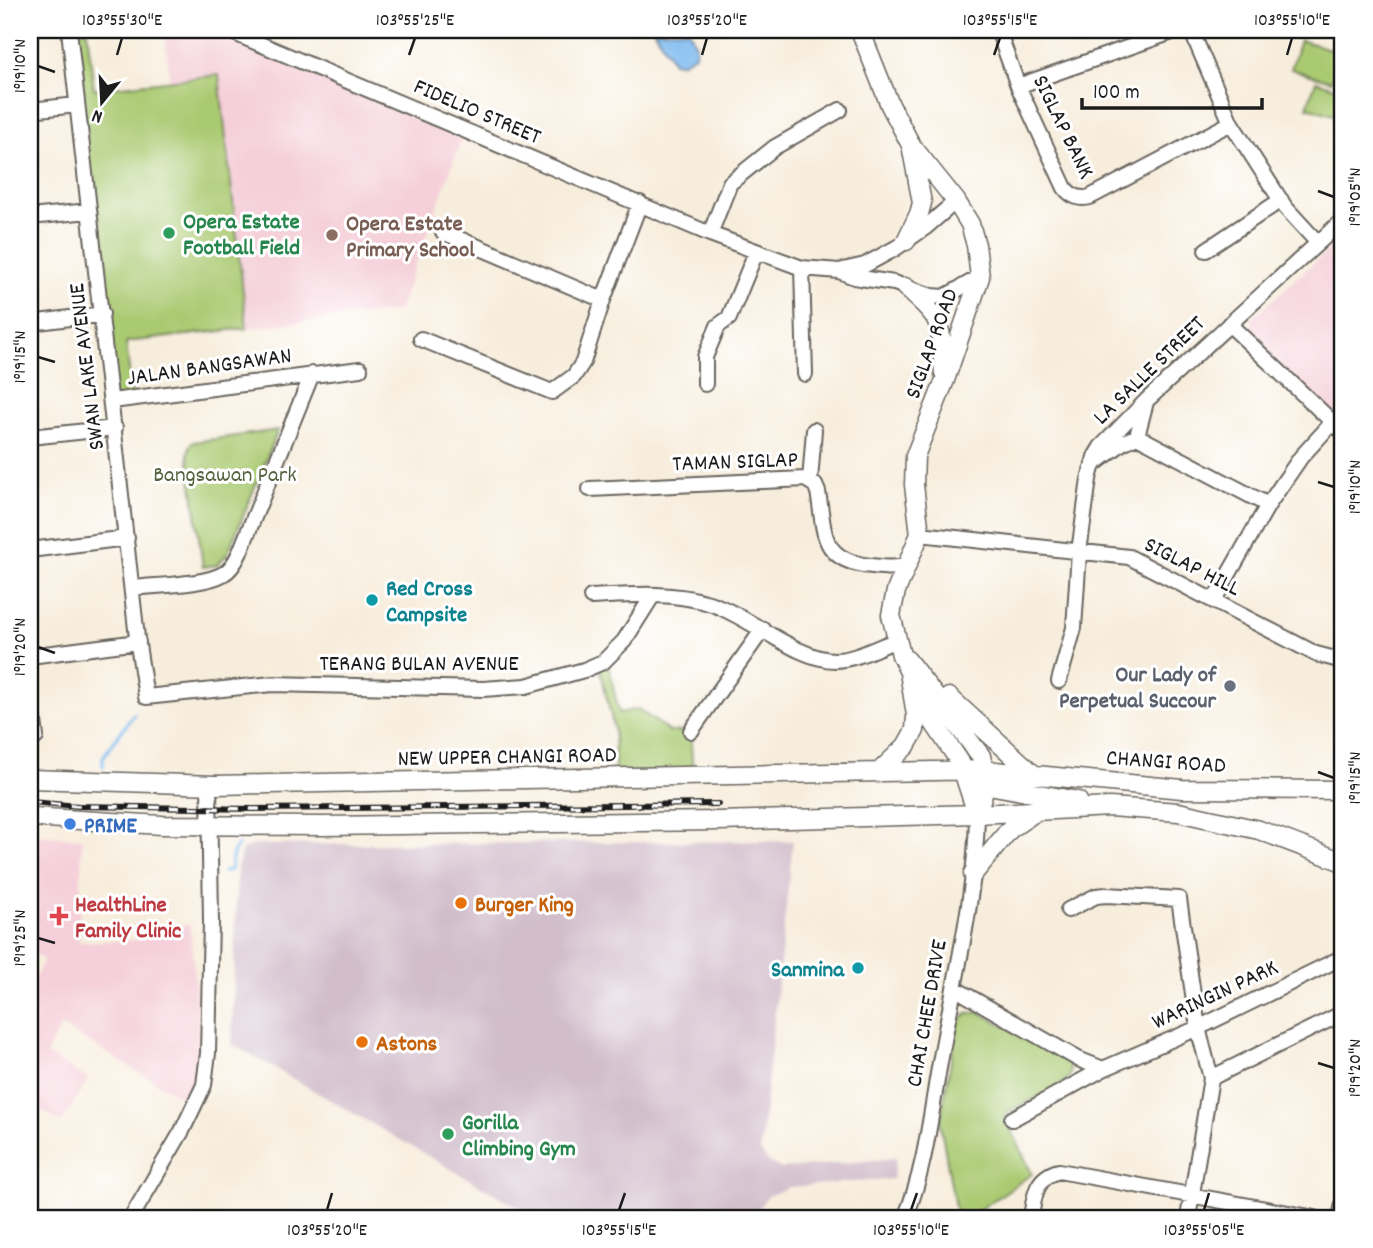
<svg xmlns="http://www.w3.org/2000/svg" width="1373" height="1248" font-family="Dekko,sans-serif">
<rect width="100%" height="100%" fill="#fff"/>
<filter id="ink" filterUnits="userSpaceOnUse"><feTurbulence type="fractalNoise" baseFrequency=".0143" numOctaves="2"/><feDisplacementMap in="SourceGraphic" scale="14" xChannelSelector="R" yChannelSelector="G"/><feConvolveMatrix kernelMatrix="1 2 1 2 8 2 1 2 1" color-interpolation-filters="sRGB"/></filter>
<filter id="wash" filterUnits="userSpaceOnUse"><feTurbulence type="fractalNoise" baseFrequency=".00686" numOctaves="4" result="noise"/><feDisplacementMap in="SourceGraphic" scale="28" xChannelSelector="R" yChannelSelector="G"/><feGaussianBlur stdDeviation="1.57" result="paint"/><feColorMatrix in="noise" values="0 0 0 0 0 0 0 0 0 0 0 0 0 0 0 0 0 1.4 0 .05"/><feComposite in="paint" operator="in"/></filter>
<g filter="url(#wash)">
<rect width="100%" height="100%" fill="#f7eddc"/>
<path fill="#f5cfd9" d="M164 30H205L462 139 398 311 247 328 227 145 94 89 170 80Z
M1343 237V428L1250 335 1253 317Z
M30 835 82 838 79 942 145 940 146 926 190 925 201 1055 197 1081 188 1101 61 1026 46 1054 88 1079 62 1123 30 1103V987L44 960 30 951Z"/>
<path fill="#d1bdcb" d="M793 841 760 1151 768 1162 782 1169 896 1158 893 1179 789 1187 768 1196 750 1218H537L232 1044 237 869 242 850 253 845Z"/>
<path fill="#aaca72" stroke="#637347" stroke-width="2" d="M71 30H87L94 89 219 75 247 328 126 342 132 397 113 400Z
M1300 40 1340 52 1331 81 1291 69Z
M1316 81 1343 90V118L1307 107Z
M278 430 228 553 217 565 203 567 188 454 190 445 194 442Z
M608 663 619 713 638 709 670 732 690 731 693 771 615 773 614 729 600 668Z
M979 1012 1067 1060C1070 1066 1072 1071 1069 1077 1063 1088 1021 1104 1009 1111L1005 1116 1032 1174 967 1218H957L940 1122 958 1021 967 1014Z"/>
<path fill="#7dbaef" stroke="#4c6b86" stroke-width="2" d="M654 30H689L696 45 695 55 681 63 673 62Z"/>
<g fill="none" stroke-linecap="round" stroke-linejoin="round">
<path stroke="#7dbaef" stroke-width="3.5" d="M103 766V757L134 714
M224 872 230 870 233 853 238 845"/>
</g>
</g>
<g filter="url(#ink)">
<g fill="none" stroke-linecap="round" stroke-linejoin="round">
<g stroke="#69655f" stroke-width="18">
<path id="minor" d="M69 30 137 638 146 697 272 684 483 689 526 686 584 670 603 662 624 641 653 595
M227 30 710 234 802 268 839 271 854 277 894 283 932 296 944 297 980 277
M998 30 1018 86 1065 188C1071 196 1080 200 1090 197L1231 123
M1191 30 1231 123 1285 207 1318 243
M1018 86 1178 30
M30 110 77 105
M30 217 89 211
M443 232 603 300
M710 234 730 183 775 147 840 110
M1206 250 1281 200
M802 268 805 374
M839 271 865 265 896 248 926 227 956 201
M30 323 102 314
M1229 324 1343 432
M421 339 552 392 574 376 583 362 603 300 640 203
M705 384V357L718 326 729 318 756 252
M112 401 360 369
M1137 436 1268 505
M30 437 115 428
M1093 465 1122 443 1137 436 1146 402
M810 481 814 430
M590 489 805 479 815 485 818 492C825 529 819 557 863 565 879 567 892 569 908 566
M920 534 1129 557 1316 654 1343 661
M30 550 127 538
M133 588C156 585 204 585 223 574 231 570 236 561 240 552L312 374
M591 597C630 595 671 591 709 603 748 615 797 660 835 660 855 660 878 647 897 640
M1214 600 1268 505 1301 457 1332 423
M30 656 138 642
M1059 681 1074 628 1079 552 1089 479 1095 457 1101 447 1147 400 1343 220
M30 687 36 737
M691 731 763 629
M1068 910 1096 896 1106 895 1179 899 1198 1028 1211 1078 1188 1218
M954 988 1078 1059 1103 1069
M1211 1078 1343 1013
M1012 1119 1103 1069 1198 1028 1343 957
M131 1218 182 1131 204 1085 208 1053 211 922 209 784
M905 1218C926 1168 931 1110 941 1057 955 977 976 896 977 814
M1031 1218C1034 1197 1035 1177 1059 1171L1315 1218
M1340 1218 1343 1203"/>
</g>
<g stroke="#69655f" stroke-width="21">
<path id="major" d="M860 30 890 105 911 145 956 201 970 224 976 245 980 277 945 380 915 456 914 485 920 534 896 591 891 615 901 655 909 672 916 715 915 730 906 746 878 773
M906 241 919 214 922 203 912 150
M905 287C946 322 939 321 944 373
M907 660 981 756 986 783 977 814
M915 695 960 762 977 814
M949 697 1032 773
M976 778 994 786 1078 801
M30 779 215 785 985 770 1182 789 1343 790
M30 817 162 825 322 826 719 821 977 814 1110 807 1178 812 1259 830 1343 862
M973 874 1010 829 1035 812"/>
</g>
<use href="#minor" stroke="#fff" stroke-width="14"/>
<use href="#major" stroke="#fff" stroke-width="18"/>
<g stroke="#1c1c1c" stroke-width="6">
<path id="rail" d="M30 802 79 806 253 809 718 804"/>
</g>
<use href="#rail" stroke="#fff" stroke-width="3.5" stroke-dasharray="10" stroke-linecap="butt"/>
</g>
</g>
<path fill="none" stroke="#1c1c1c" stroke-width="2.5" d="M117 55 122 38M409 55 415 38M702 55 707 38M994 55 1000 38M1287 55 1292 38M38 66 55 72M1318 191 1334 197M38 357 55 362M1318 482 1334 487M38 647 55 653M1318 772 1334 778M38 938 55 943M1318 1063 1334 1068M327 1210 332 1193M619 1210 625 1193M911 1210 917 1193M1204 1210 1209 1193"/>
<g fill="#2e9e5b" stroke="#fff" stroke-width="2.5">
<circle cx="169" cy="233" r="7"/>
<circle cx="448" cy="1134" r="7"/>
</g>
<circle fill="#8d6e63" stroke="#fff" stroke-width="2.5" cx="332" cy="235" r="7"/>
<g fill="#0f9aa8" stroke="#fff" stroke-width="2.5">
<circle cx="372" cy="600" r="7"/>
<circle cx="858" cy="968" r="7"/>
</g>
<circle fill="#6b7280" stroke="#fff" stroke-width="2.5" cx="1230" cy="686" r="7"/>
<circle fill="#3f7fe0" stroke="#fff" stroke-width="2.5" cx="70" cy="824" r="7"/>
<g fill="#e8710a" stroke="#fff" stroke-width="2.5">
<circle cx="461" cy="903" r="7"/>
<circle cx="362" cy="1042" r="7"/>
</g>
<path fill="#e0444e" stroke="#fff" stroke-width="2.5" d="M55.5 905.5h7v7h7v7h-7v7h-7v-7h-7v-7h7z"/>
<g text-anchor="middle" stroke-width="6" stroke-linejoin="round" paint-order="stroke">
<g font-size="23" fill="#1c1c1c" stroke="#fff">
<text transform="translate(478 110) rotate(23)" y="8">FIDELIO STREET</text>
<text transform="translate(1065 126) rotate(64)" y="8">SIGLAP BANK</text>
<text transform="translate(930 343) rotate(-70)" y="8">SIGLAP ROAD</text>
<text transform="translate(209 365) rotate(-8)" y="8">JALAN BANGSAWAN</text>
<text transform="translate(85 367) rotate(-97)" y="8">SWAN LAKE AVENUE</text>
<text transform="translate(1148 369) rotate(-44)" y="8">LA SALLE STREET</text>
<text transform="translate(735 460) rotate(-2)" y="8">TAMAN SIGLAP</text>
<text transform="translate(1193 565) rotate(27)" y="8">SIGLAP HILL</text>
<text x="419" y="670">TERANG BULAN AVENUE</text>
<text transform="translate(507 755) rotate(-1)" y="8">NEW UPPER CHANGI ROAD</text>
<text transform="translate(1166 760) rotate(4)" y="8">CHANGI ROAD</text>
<text transform="translate(1214 993) rotate(-25)" y="8">WARINGIN PARK</text>
<text transform="translate(925 1013) rotate(-80)" y="8">CHAI CHEE DRIVE</text>
</g>
<g font-size="23" font-weight="bold" fill="#27864d" stroke="#fff" text-anchor="start">
<text x="183" y="228">Opera Estate<tspan x="183" dy="26">Football Field</tspan></text>
<text x="462" y="1129">Gorilla<tspan x="462" dy="26">Climbing Gym</tspan></text>
</g>
<g font-size="23" font-weight="bold" fill="#785e54" stroke="#fff" text-anchor="start">
<text x="346" y="230">Opera Estate<tspan x="346" dy="26">Primary School</tspan></text>
</g>
<g font-size="23" fill="#55623e" stroke="#fff">
<text x="225" y="481">Bangsawan Park</text>
</g>
<g font-size="23" font-weight="bold" fill="#0d838f" stroke="#fff" text-anchor="start">
<text x="386" y="595">Red Cross<tspan x="386" dy="26">Campsite</tspan></text>
<text x="844" y="976" text-anchor="end">Sanmina</text>
</g>
<g font-size="23" font-weight="bold" fill="#5b616d" stroke="#fff" text-anchor="end">
<text x="1216" y="681">Our Lady of<tspan x="1216" dy="26">Perpetual Succour</tspan></text>
</g>
<g font-size="23" font-weight="bold" fill="#366cbe" stroke="#fff" text-anchor="start">
<text x="84" y="832">PRIME</text>
</g>
<g font-size="23" font-weight="bold" fill="#be3a42" stroke="#fff" text-anchor="start">
<text x="75" y="911">HealthLine<tspan x="75" dy="26">Family Clinic</tspan></text>
</g>
<g font-size="23" font-weight="bold" fill="#c56008" stroke="#fff" text-anchor="start">
<text x="475" y="911">Burger King</text>
<text x="376" y="1050">Astons</text>
</g>
</g>
<rect width="1373" height="1248" fill="none" stroke="#fff" stroke-width="77"/>
<g transform="translate(102 102) rotate(198)" stroke="#ffffff" stroke-width="5" paint-order="stroke">
<path d="M0-5L12 26L0 18L-12 26Z" fill="#1c1c1c"/>
<text y="-10" font-size="19" font-weight="bold" text-anchor="middle" fill="#1c1c1c">N</text>
</g>
<path d="M1082 98v10h180v-10" fill="none" stroke="#1c1c1c" stroke-width="3.5"/>
<text x="1093" y="98" font-size="21" fill="#1c1c1c" stroke="#ffffff" stroke-width="5" paint-order="stroke">100 m</text>
<rect x="38" y="38" width="1296" height="1172" fill="none" stroke="#1c1c1c" stroke-width="2.5"/>
<g font-size="18" text-anchor="middle" fill="#1c1c1c">
<text x="122" y="25">103°55'30"E</text>
<text x="415" y="25">103°55'25"E</text>
<text x="707" y="25">103°55'20"E</text>
<text x="1000" y="25">103°55'15"E</text>
<text x="1292" y="25">103°55'10"E</text>
<text transform="translate(19 66) rotate(-90)" y="6">1°19'10"N</text>
<text transform="translate(1354 197) rotate(-90)" y="6">1°19'05"N</text>
<text transform="translate(19 357) rotate(-90)" y="6">1°19'15"N</text>
<text transform="translate(1354 487) rotate(-90)" y="6">1°19'10"N</text>
<text transform="translate(19 647) rotate(-90)" y="6">1°19'20"N</text>
<text transform="translate(1354 778) rotate(-90)" y="6">1°19'15"N</text>
<text transform="translate(19 938) rotate(-90)" y="6">1°19'25"N</text>
<text transform="translate(1354 1068) rotate(-90)" y="6">1°19'20"N</text>
<text x="327" y="1235">103°55'20"E</text>
<text x="619" y="1235">103°55'15"E</text>
<text x="911" y="1235">103°55'10"E</text>
<text x="1204" y="1235">103°55'05"E</text>
</g>
</svg>
